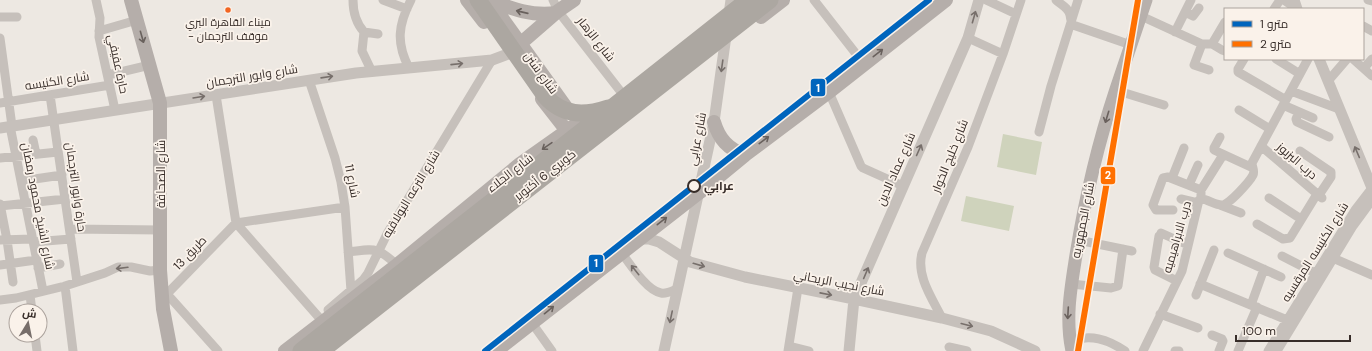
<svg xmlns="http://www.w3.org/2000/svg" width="1372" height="351" font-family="'DM Sans',Cairo,sans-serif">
<rect width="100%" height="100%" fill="#ede8e2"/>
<path fill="#cfd3bc" d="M1003 134 1042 142 1036 175 997 167Z
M966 196 1014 206 1009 231 961 221Z"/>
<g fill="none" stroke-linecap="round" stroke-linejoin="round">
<path stroke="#c6c0bb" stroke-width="9" d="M96 0 100 18 99 37 115 110
M353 0C353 12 356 23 364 32L362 51 372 72
M383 0 407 9
M553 0 558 11 621 92
M814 0 864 64
M986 0 1016 14
M1056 0C1060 4 1069 8 1070 15 1071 19 1070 21 1073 25L1131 45
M1284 0 1297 9
M1368 0 1372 1
M1274 9 1280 0
M1185 12 1193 16 1199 8
M1141 16 1202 44H1212L1222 50 1225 51
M0 17H17
M1363 26 1372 31
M99 31 137 20
M364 32 378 34
M1175 32 1191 0
M0 38 12 126
M968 38 1003 54
M1202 44 1194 65 1209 70
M1212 44 1225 22
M1244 59 1238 69V72L1286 100
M1276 59 1300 74
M1353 59 1372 76
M409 68C396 43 398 25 411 0
M1364 68 1372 59
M108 75 150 65
M309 80 335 158 341 182 345 207 351 291
M1328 81 1347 59
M1115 90 1164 105
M1291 91 1339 109
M829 92 861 166 863 168 903 186
M50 95 77 282
M216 95 236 223 323 322
M0 103 110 85
M1283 105 1313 118
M1239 110 1270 129
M1299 112 1296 119 1297 122 1329 137
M10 126 43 291
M1039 132 1051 86 1078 0
M1220 137 1214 148V150L1253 168
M33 140 36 154
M1261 146 1322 198
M1300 151 1331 172V177L1319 195
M0 158 58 152
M1172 178 1184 148
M21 181 62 175
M1189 185 1198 165
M1201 190 1223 155
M1269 198 1301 219
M1181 199 1198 203
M0 204 7 240 13 282
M1220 205 1241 213
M0 206 65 199
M1173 210H1156L1153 205 1163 178 1168 177 1201 190V199
M1257 224 1283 239 1290 238 1317 194
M70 229 161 230
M1161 233 1188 245
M1159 236 1154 267 1155 270 1177 281
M0 240 32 239
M1078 240 1132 251
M33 242 71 239
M348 252C375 249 376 246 397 265
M621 252C630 264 647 291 661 293 667 294 672 291 677 289
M1228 253 1281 277
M1282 256 1319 275
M1333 258 1372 275
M0 265 36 260
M38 268 60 264
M1071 284 1111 288 1118 286 1123 249
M1200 284 1287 320
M65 286 73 351
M167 294 218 351
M30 295 32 311
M1196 295 1214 250
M162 299 236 223 345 207
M0 300 16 298 65 286 105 273 118 267H131L150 271 160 270
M1251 305 1264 269
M328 310 363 280 368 273 388 232 492 60
M1160 314 1198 328
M942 318C932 298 916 276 922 253L968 147 1003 54 1021 0
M532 323 552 351
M35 335 37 351
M1212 335 1222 339 1223 341 1219 351
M1070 341C1091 334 1107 339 1125 351
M789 346 809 351
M949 347 967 351
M788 351 798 288
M1143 351 1182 271 1199 200 1201 199C1208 199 1214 205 1222 205 1228 206 1250 181 1253 175 1255 171 1252 167 1252 163L1308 59
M1175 351H1179
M1238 351 1257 307
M1268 351 1355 210 1372 188
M1277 351 1353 226 1372 200"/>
<path stroke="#c6c0bb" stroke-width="11" d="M1294 0 1297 9
M1319 59 1372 188
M0 128 356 73 492 60 508 54
M639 239H649L659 242 690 262 745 277 854 299 942 318 991 331 1035 351
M664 351 714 122 731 0
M849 351 854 299 968 38 979 0"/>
<path stroke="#b7b0ac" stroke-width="13" d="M1072 351C1065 318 1071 287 1076 255 1085 199 1098 143 1116 89 1126 59 1136 30 1146 0"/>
<path stroke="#b5aeaa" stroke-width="14" d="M131 0 160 103V270L163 309 171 351
M467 0 484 22
M489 0 568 110
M489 0C513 9 530 16 556 13
M761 17 783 0
M513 50 558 11 574 0
M542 99 567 131
M714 122C719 139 728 149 745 155
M285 351 397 265 520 164 595 111
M496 351 700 192 745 155 829 92 946 0"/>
<path stroke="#aca7a1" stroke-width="17" d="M478 0 545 96C563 116 584 116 608 108
M301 351 614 106 748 0
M321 351 770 0"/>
<g stroke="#faf2ea" stroke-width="9">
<path id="metro-1" d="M485 351 929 0"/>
</g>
<g stroke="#faf2ea" stroke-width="9">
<path id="metro-2" d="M1078 351 1138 0"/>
</g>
<use href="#metro-1" stroke="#0065bd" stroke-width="6"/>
<use href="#metro-2" stroke="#ff7000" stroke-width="6"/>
</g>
<defs><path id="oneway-shaft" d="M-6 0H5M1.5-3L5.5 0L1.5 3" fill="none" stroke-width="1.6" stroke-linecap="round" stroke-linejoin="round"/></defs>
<g stroke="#69615d">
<use href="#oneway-shaft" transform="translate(522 12) rotate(-167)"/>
<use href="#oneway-shaft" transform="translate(142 37) rotate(74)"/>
<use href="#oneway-shaft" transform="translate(878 53) rotate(-38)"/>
<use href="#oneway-shaft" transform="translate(764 140) rotate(-37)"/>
<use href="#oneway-shaft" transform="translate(547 146) rotate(145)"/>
<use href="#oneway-shaft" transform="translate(662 221) rotate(-38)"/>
<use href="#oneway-shaft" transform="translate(549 310) rotate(-39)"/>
</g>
<g stroke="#776f6b">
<use href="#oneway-shaft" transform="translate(974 17) rotate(-74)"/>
<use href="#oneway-shaft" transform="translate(457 64) rotate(-6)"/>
<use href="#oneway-shaft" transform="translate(722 66) rotate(98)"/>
<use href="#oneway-shaft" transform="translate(327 77) rotate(-8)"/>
<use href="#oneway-shaft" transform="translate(199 97) rotate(-9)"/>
<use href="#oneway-shaft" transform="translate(919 150) rotate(-66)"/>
<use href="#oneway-shaft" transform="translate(1357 152) rotate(-113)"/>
<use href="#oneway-shaft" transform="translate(699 265) rotate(16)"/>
<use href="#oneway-shaft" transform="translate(122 268) rotate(173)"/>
<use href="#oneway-shaft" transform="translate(635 270) rotate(-129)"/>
<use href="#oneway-shaft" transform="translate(866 273) rotate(-67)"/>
<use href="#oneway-shaft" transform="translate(826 294) rotate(11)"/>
<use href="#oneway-shaft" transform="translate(671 317) rotate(102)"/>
<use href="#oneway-shaft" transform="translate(967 325) rotate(14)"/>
</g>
<g stroke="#6a615d">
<use href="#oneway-shaft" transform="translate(1107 117) rotate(107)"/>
<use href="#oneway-shaft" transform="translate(1068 313) rotate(93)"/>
</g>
<circle fill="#f26522" stroke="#faf2ea" stroke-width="1.5" cx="228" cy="10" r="3.5"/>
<circle fill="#faf2ea" stroke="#372d29" stroke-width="2" cx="694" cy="186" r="6"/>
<g text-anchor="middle" stroke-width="3.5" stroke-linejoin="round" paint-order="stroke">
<g font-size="11" fill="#372d29" stroke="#faf2ea">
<text x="228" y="26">ميناء القاهرة البري<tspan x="228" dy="14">- موقف الترجمان</tspan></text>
</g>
<g font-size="12" fill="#372d29" stroke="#faf2ea">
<text transform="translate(596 39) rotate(52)" y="4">شارع الزهار</text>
<text transform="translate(118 64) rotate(78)" y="4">حارة عفيفي</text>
<text transform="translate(541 73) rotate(54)" y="4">شارع شنن</text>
<text transform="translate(252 76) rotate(-9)" y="4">شارع وابور الترجمان</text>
<text transform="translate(57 81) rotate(-9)" y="4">شارع الكنيسه</text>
<text transform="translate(697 139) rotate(-79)" y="4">شارع عرابي</text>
<text transform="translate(950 156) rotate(-68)" y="4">شارع خليج الخوار</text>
<text transform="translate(1297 161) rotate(41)" y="4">درب البزبوز</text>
<text transform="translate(896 169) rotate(-66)" y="4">شارع عماد الدين</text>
<text transform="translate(510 173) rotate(-38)" y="4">شارع الجلاء</text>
<text transform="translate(161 174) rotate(-90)" y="4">شارع الصحافة</text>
<text transform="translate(545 175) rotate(-38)" y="4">كوبري 6 أكتوبر</text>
<text transform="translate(352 181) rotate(79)" y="4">شارع 11</text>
<text transform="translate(76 187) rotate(82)" y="4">حارة وابور الترجمان</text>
<text transform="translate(411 194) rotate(-59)" y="4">شارع الترعه البولاقيه</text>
<text transform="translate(38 206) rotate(79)" y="4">شارع الشيخ محمود رمضان</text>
<text transform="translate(1083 220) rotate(-79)" y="4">شارع الجمهوريه</text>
<text transform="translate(1177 237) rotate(-74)" y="4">درب الابراهيميه</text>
<text transform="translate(1315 252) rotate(-58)" y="4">شارع الكنيسه المرقسيه</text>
<text transform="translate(190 253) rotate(-46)" y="4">طريق 13</text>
<text transform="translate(839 283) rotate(11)" y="4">شارع نجيب الريحاني</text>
</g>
<g font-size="12" font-weight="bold" fill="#372d29" stroke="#faf2ea" text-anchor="start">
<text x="704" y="190">عرابي</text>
</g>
</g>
<g stroke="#faf2ea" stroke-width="1.5">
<rect x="810" y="78" width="16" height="19" rx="4" fill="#0065bd"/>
<rect x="1100" y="166" width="16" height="19" rx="4" fill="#ff7000"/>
<rect x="588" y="254" width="16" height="19" rx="4" fill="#0065bd"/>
</g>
<g font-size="11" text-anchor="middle" font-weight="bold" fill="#fff">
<text x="818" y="92">1</text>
<text x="1108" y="179">2</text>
<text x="596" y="267">1</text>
</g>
<rect x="1224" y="8" width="140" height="52" fill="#faf2ea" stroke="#aca39d"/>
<rect x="1232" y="21" width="20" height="6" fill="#0065bd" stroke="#aca39d"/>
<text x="1260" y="28" font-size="12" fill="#372d29">مترو 1</text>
<rect x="1232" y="41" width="20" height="6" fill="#ff7000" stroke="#aca39d"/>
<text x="1260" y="48" font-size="12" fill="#372d29">مترو 2</text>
<g transform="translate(28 323) rotate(10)"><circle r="19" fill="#faf2ea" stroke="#aca39d"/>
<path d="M0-3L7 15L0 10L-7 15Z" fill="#776e6a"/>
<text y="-6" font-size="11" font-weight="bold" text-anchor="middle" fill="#372d29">ش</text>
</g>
<path d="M1236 335v6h114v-6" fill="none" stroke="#372d29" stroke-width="2"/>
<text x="1242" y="335" font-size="12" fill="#372d29" stroke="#faf2ea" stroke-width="3" paint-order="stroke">100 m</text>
</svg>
